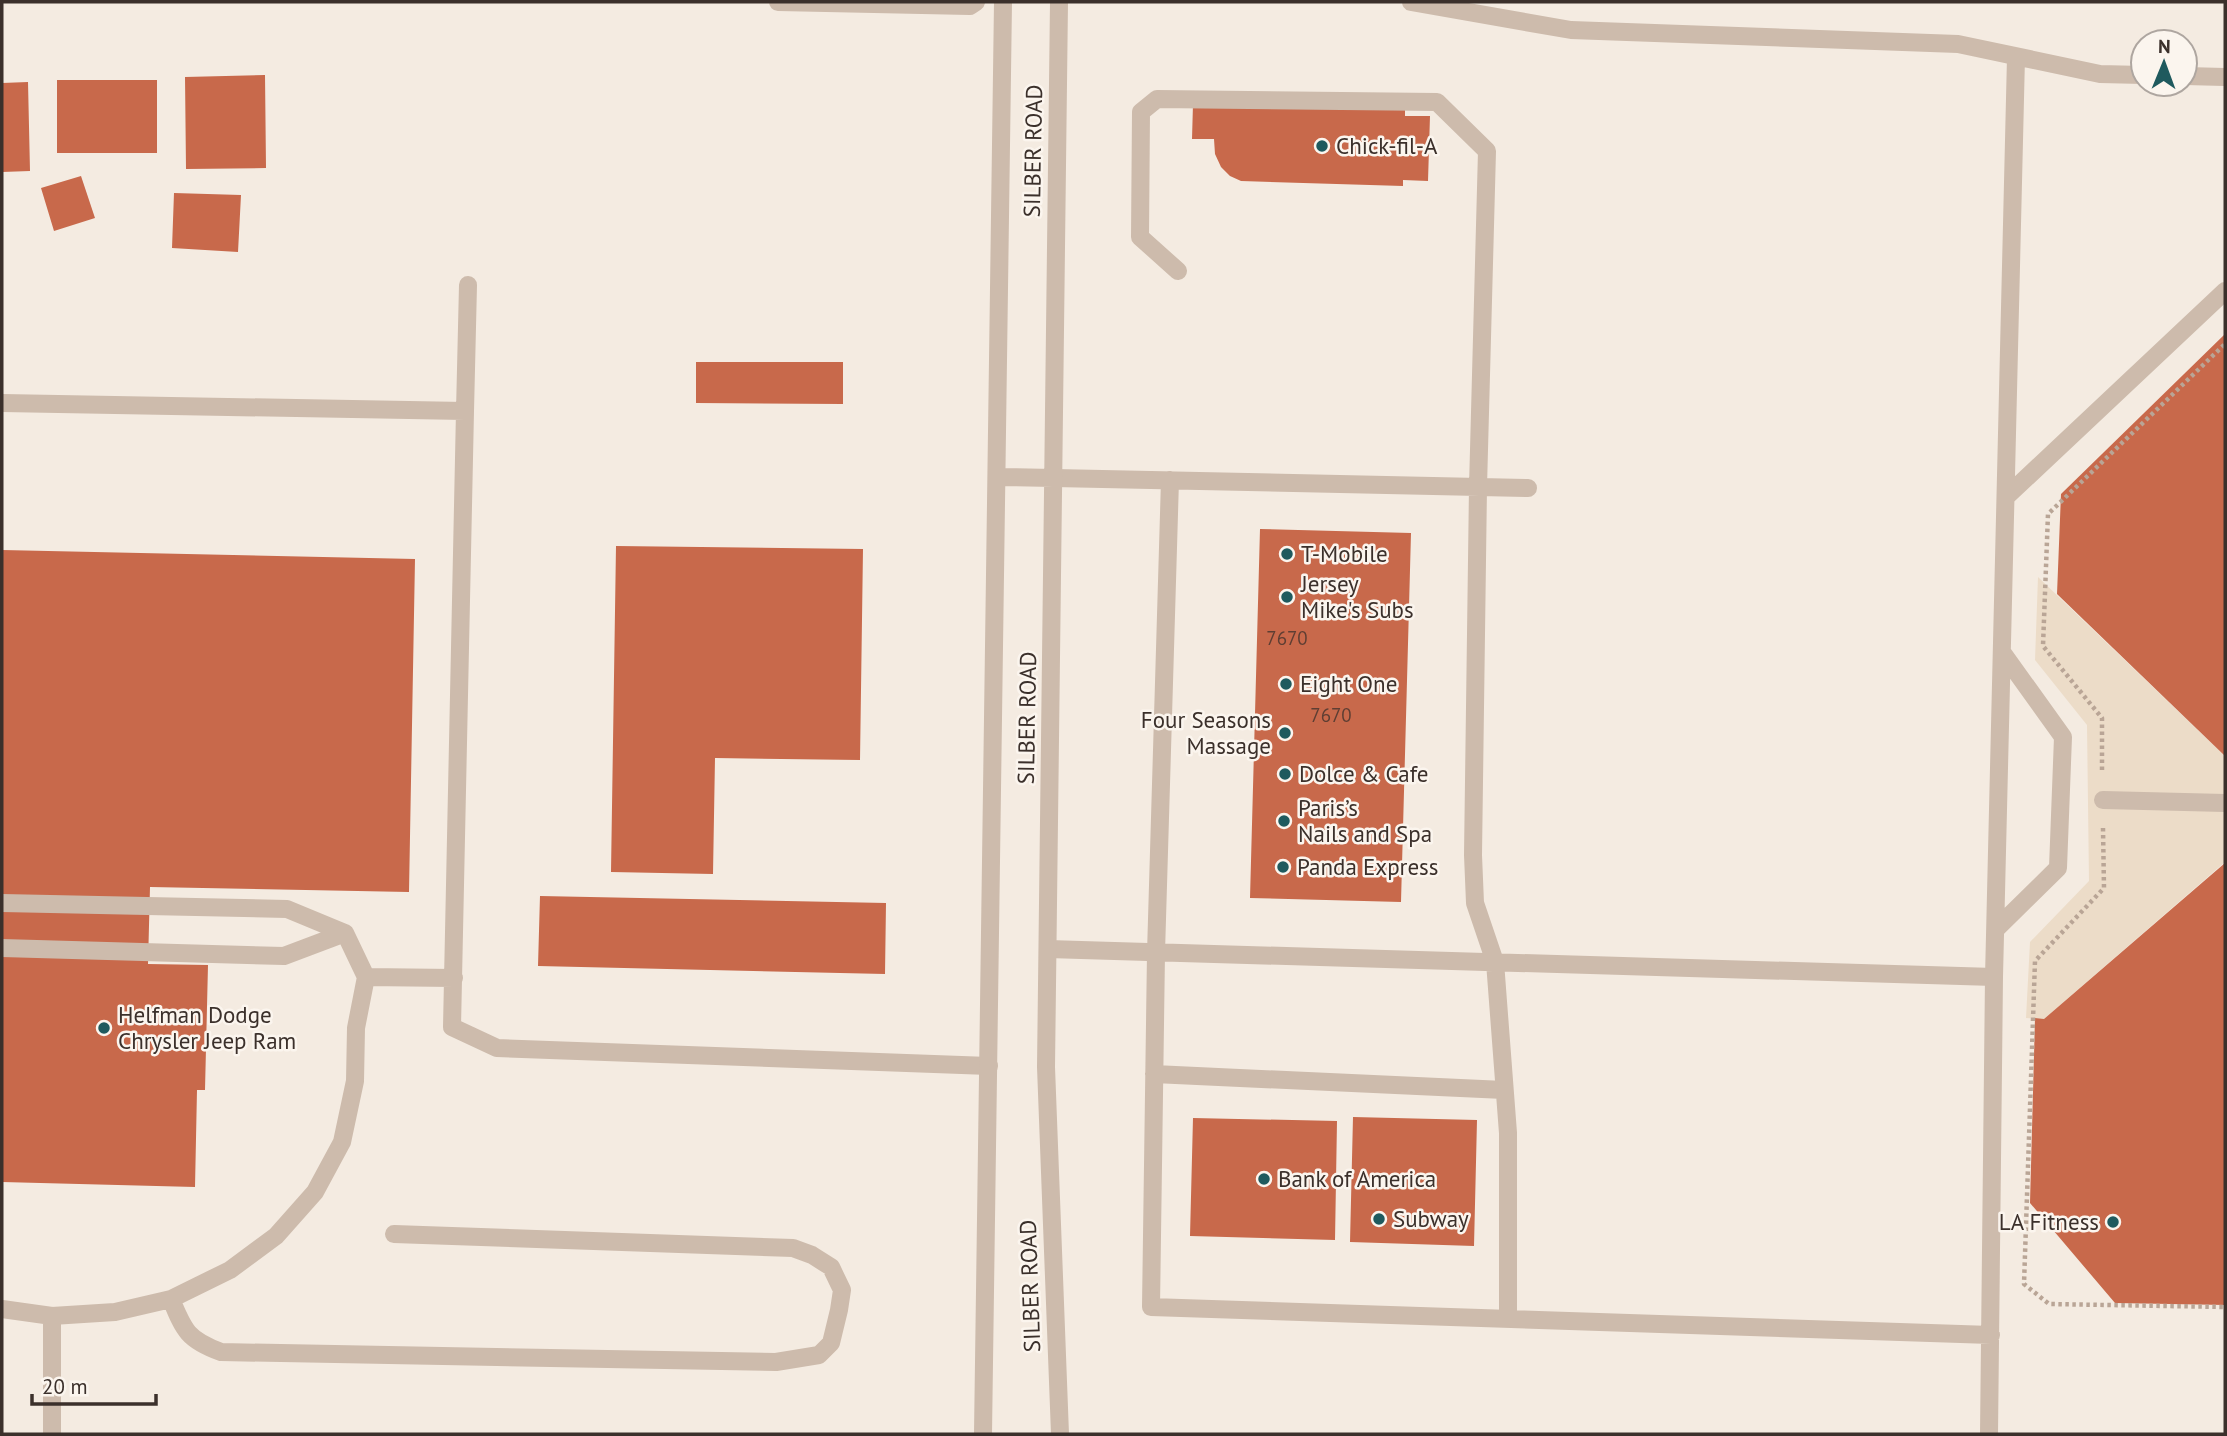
<svg xmlns="http://www.w3.org/2000/svg" width="2227" height="1436" font-family="'PT Sans',sans-serif">
<rect width="100%" height="100%" fill="#f4ebe1"/>
<path fill="#ecdcc8" d="M2038 577 2225 756V862L2044 1019 2026 1018 2030 942 2089 881 2087 725 2035 660Z"/>
<path fill="#c8694b" d="M265 75 266 168 186 169 185 77Z
M57 80H157V153H57Z
M28 82 30 171 2 172V83Z
M1193 104 1405 109V116H1430L1428 181 1403 180V186L1241 181 1230 176 1221 167 1215 154 1214 139H1192Z
M81 176 95 218 54 231 41 188Z
M174 193 241 195 238 252 172 248Z
M2225 334V756L2057 594 2061 494Z
M696 362H843V404L696 403Z
M1260 529 1411 533 1401 902 1250 898Z
M616 546 863 549 860 760 715 758 713 874 611 872Z
M2 550 415 559 409 892 150 887 148 964 208 965 205 1090H197L195 1187 2 1182Z
M2225 863V1305L2115 1303 2030 1203 2035 1018 2044 1019Z
M540 896 886 903 885 974 538 966Z
M1353 1117 1477 1120 1474 1246 1350 1242Z
M1193 1118 1337 1121 1335 1240 1190 1236Z"/>
<g fill="none" stroke-linecap="round" stroke-linejoin="round">
<path stroke="#b9a596" stroke-width="4.5" stroke-dasharray="3.5 3.5" stroke-linecap="butt" d="M2102 770V718L2043 646 2048 514 2225 344
M2103 828 2104 888 2035 961 2024 1284 2049 1304 2225 1307"/>
<path stroke="#cdbbac" stroke-width="18" d="M1411 2 1571 30 1958 44 2100 74 2143 75
M2185 76 2225 77
M1178 271 1140 237 1141 112 1157 99 1437 102 1487 151 1478 487 1473 855 1475 903 1495 962 1508 1133V1319
M2 403 465 411 452 1027 497 1048 989 1066
M465 411 468 285
M1054 478 1528 488
M1170 480 1156 953 1151 1307 1991 1335
M2006 497 2225 291
M2 903 287 909 345 933 366 977 356 1028 355 1081 342 1142 315 1192 276 1236 230 1270 171 1299 115 1312 52 1316
M1996 929 2058 868 2063 737 2002 652
M2 948 284 956 345 933
M1048 949 1994 977
M366 977 454 978
M1154 1074 1504 1090
M171 1299C184 1331 188 1340 221 1352L776 1362 819 1355 831 1343 839 1310 842 1290 831 1267 812 1255 793 1248 394 1234
M2 1309 52 1316V1434
M1989 1434 1994 977 2016 57"/>
<path stroke="#cdbbac" stroke-width="18" d="M2103 800 2225 803"/>
<path stroke="#cdbbac" stroke-width="18" d="M778 2 970 6 976 2"/>
<path stroke="#cdbbac" stroke-width="18" d="M1059 2 1046 1067 1060 1434
M997 477 1054 478
M983 1434 1003 2"/>
</g>
<g fill="#1f5a5e" stroke="#fbf5ee" stroke-width="2.5">
<circle cx="1322" cy="146" r="7"/>
<circle cx="1287" cy="554" r="7"/>
<circle cx="1287" cy="597" r="7"/>
<circle cx="1286" cy="684" r="7"/>
<circle cx="1285" cy="733" r="7"/>
<circle cx="1285" cy="774" r="7"/>
<circle cx="1284" cy="821" r="7"/>
<circle cx="1283" cy="867" r="7"/>
<circle cx="104" cy="1028" r="7"/>
<circle cx="1264" cy="1179" r="7"/>
<circle cx="1379" cy="1219" r="7"/>
<circle cx="2113" cy="1222" r="7"/>
</g>
<g text-anchor="middle" stroke-width="5" stroke-linejoin="round" paint-order="stroke">
<g font-size="19" fill="#5e3e33">
<text x="1287" y="645">7670</text>
<text x="1331" y="722">7670</text>
</g>
<g font-size="23" fill="#3b302b" stroke="#fbf5ee" text-anchor="start">
<text x="1336" y="154">Chick-fil-A</text>
<text x="1301" y="562">T-Mobile</text>
<text x="1301" y="592">Jersey<tspan x="1301" dy="26">Mike's Subs</tspan></text>
<text x="1300" y="692">Eight One</text>
<text x="1271" y="728" text-anchor="end">Four Seasons<tspan x="1271" dy="26">Massage</tspan></text>
<text x="1299" y="782">Dolce &amp; Cafe</text>
<text x="1298" y="816">Paris’s<tspan x="1298" dy="26">Nails and Spa</tspan></text>
<text x="1297" y="875">Panda Express</text>
<text x="118" y="1023">Helfman Dodge<tspan x="118" dy="26">Chrysler Jeep Ram</tspan></text>
<text x="1278" y="1187">Bank of America</text>
<text x="1393" y="1227">Subway</text>
<text x="2099" y="1230" text-anchor="end">LA Fitness</text>
</g>
<g font-size="23" fill="#3b302b" stroke="#fbf5ee">
<text transform="translate(1033 151) rotate(-89)" y="8">SILBER ROAD</text>
<text transform="translate(1027 718) rotate(-89)" y="8">SILBER ROAD</text>
<text transform="translate(1030 1286) rotate(-92)" y="8">SILBER ROAD</text>
</g>
</g>
<rect width="2227" height="1436" fill="none" stroke="#3b302b" stroke-width="7"/>
<g transform="translate(2164 63) rotate(1)"><circle r="33" fill="#fbf5ee" stroke="#aea6a0" stroke-width="2"/>
<path d="M0-5L12 26L0 18L-12 26Z" fill="#1f5a5e"/>
<text y="-10" font-size="19" font-weight="bold" text-anchor="middle" fill="#3b302b">N</text>
</g>
<path d="M32 1394v10h124v-10" fill="none" stroke="#3b302b" stroke-width="3.5"/>
<text x="42" y="1394" font-size="21" fill="#3b302b" stroke="#fbf5ee" stroke-width="5" paint-order="stroke">20 m</text>
</svg>
